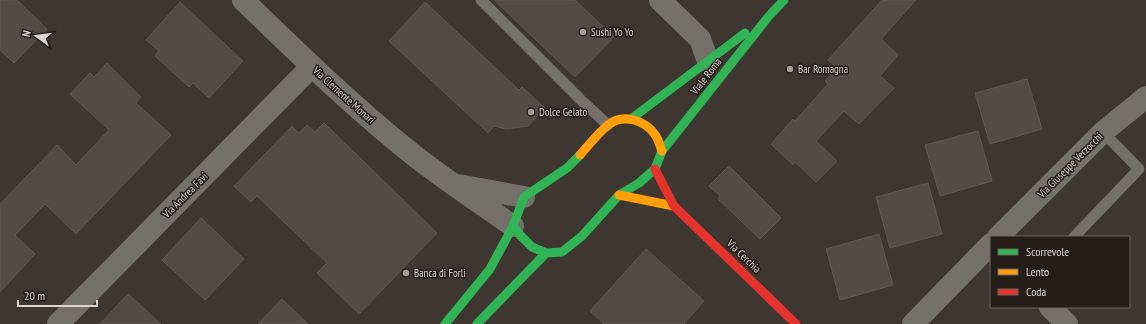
<svg xmlns="http://www.w3.org/2000/svg" width="1146" height="324" font-family="'PT Sans Narrow',sans-serif">
<rect width="100%" height="100%" fill="#3d3631"/>
<path fill="#524b47" stroke="#5f5954" d="M0 0H17L47 29 14 63 0 50Z
M494 0H575L614 37 575 77Z
M882 0H916L881 39 898 55 880 76 894 88 859 124 844 111 816 141 837 161 816 182 795 162 793 165 771 144 793 119 795 121 828 84 825 81 837 68 828 60Z
M180 2 243 61 209 98 193 83 189 87 155 56 159 51 146 40Z
M425 2 519 90 522 87 545 108 528 126 506 129 494 126 488 133 389 41Z
M107 63 141 97 136 103 171 135 76 234 45 204 15 235 35 254 0 292V204L57 145 76 165 109 130 70 94 90 73 94 77Z
M1027 79 1042 129 990 144 975 93Z
M324 123 437 233 359 314 317 273 327 263 257 196 251 202 234 186 292 126 299 133 307 125 315 132Z
M978 131 992 181 940 196 925 145Z
M729 166 781 218 760 239 718 199 720 196 709 186Z
M928 183 942 234 890 248 876 197Z
M201 218 244 259 205 300 162 260Z
M879 234 893 285 840 300 826 249Z
M646 249 704 301 684 324H604L590 311Z
M128 294 138 303 161 324H100Z
M282 299 308 324H258Z"/>
<g fill="none" stroke-linecap="round" stroke-linejoin="round">
<path stroke="#74716d" stroke-width="11" d="M481 0 581 100 608 125
M1074 237 1139 169 1103 132"/>
<path stroke="#74716d" stroke-width="22" d="M243 0C299 54 355 109 416 157 447 181 480 203 513 226
M660 0 700 39 708 61
M458 185 524 197
M998 237 1103 132 1146 97
M1050 307 1067 324
M58 324 312 66
M913 324 991 244"/>
<path stroke="#30b455" stroke-width="9" d="M631 119 745 33
M513 226 520 235 532 247 546 253 562 252 582 236 619 195 639 183 655 169 662 151 769 16 784 0
M445 324 490 269 513 226 524 197 567 168 580 155
M477 324 546 253"/>
<path stroke="#ff9f0a" stroke-width="9" d="M580 155C588 146 598 133 608 125 623 113 646 120 656 136 659 141 660 146 662 151
M619 195 674 206"/>
<path stroke="#e5322d" stroke-width="9" d="M655 169 674 206 796 324"/>
</g>
<g fill="#a59d97" stroke="#241e19" stroke-width="1.5">
<circle cx="583" cy="32" r="4"/>
<circle cx="790" cy="69" r="4"/>
<circle cx="531" cy="112" r="4"/>
<circle cx="406" cy="273" r="4"/>
</g>
<g text-anchor="middle" stroke-width="3" stroke-linejoin="round" paint-order="stroke">
<g font-size="11" fill="#ddd4ce" stroke="#241e19" text-anchor="start">
<text x="591" y="36">Sushi Yo Yo</text>
<text x="798" y="73">Bar Romagna</text>
<text x="539" y="116">Dolce Gelato</text>
<text x="414" y="277">Banca di Forlì</text>
</g>
<g font-size="11" fill="#ddd4ce" stroke="#241e19">
<text transform="translate(706 76) rotate(-52)" y="4">Viale Roma</text>
<text transform="translate(344 95) rotate(42)" y="4">Via Clemente Monari</text>
<text transform="translate(1070 165) rotate(-45)" y="4">Via Giuseppe Verzocchi</text>
<text transform="translate(185 195) rotate(-45)" y="4">Via Andrea Favi</text>
<text transform="translate(744 256) rotate(44)" y="4">Via Cerchia</text>
</g>
</g>
<rect x="990" y="236" width="140" height="72" fill="#241e19" stroke="#6e6761"/>
<rect x="998" y="249" width="20" height="6" fill="#30b455" stroke="#6e6761"/>
<text x="1026" y="256" font-size="12" fill="#ddd4ce">Scorrevole</text>
<rect x="998" y="269" width="20" height="6" fill="#ff9f0a" stroke="#6e6761"/>
<text x="1026" y="276" font-size="12" fill="#ddd4ce">Lento</text>
<rect x="998" y="289" width="20" height="6" fill="#e5322d" stroke="#6e6761"/>
<text x="1026" y="296" font-size="12" fill="#ddd4ce">Coda</text>
<g transform="translate(36 36) rotate(284)" stroke="#241e19" stroke-width="3" paint-order="stroke">
<path d="M0-3L7 15L0 10L-7 15Z" fill="#ddd4ce"/>
<text y="-6" font-size="11" font-weight="bold" text-anchor="middle" fill="#ddd4ce">N</text>
</g>
<path d="M18 300v6h79v-6" fill="none" stroke="#ddd4ce" stroke-width="2"/>
<text x="24" y="300" font-size="12" fill="#ddd4ce" stroke="#241e19" stroke-width="3" paint-order="stroke">20 m</text>
</svg>
